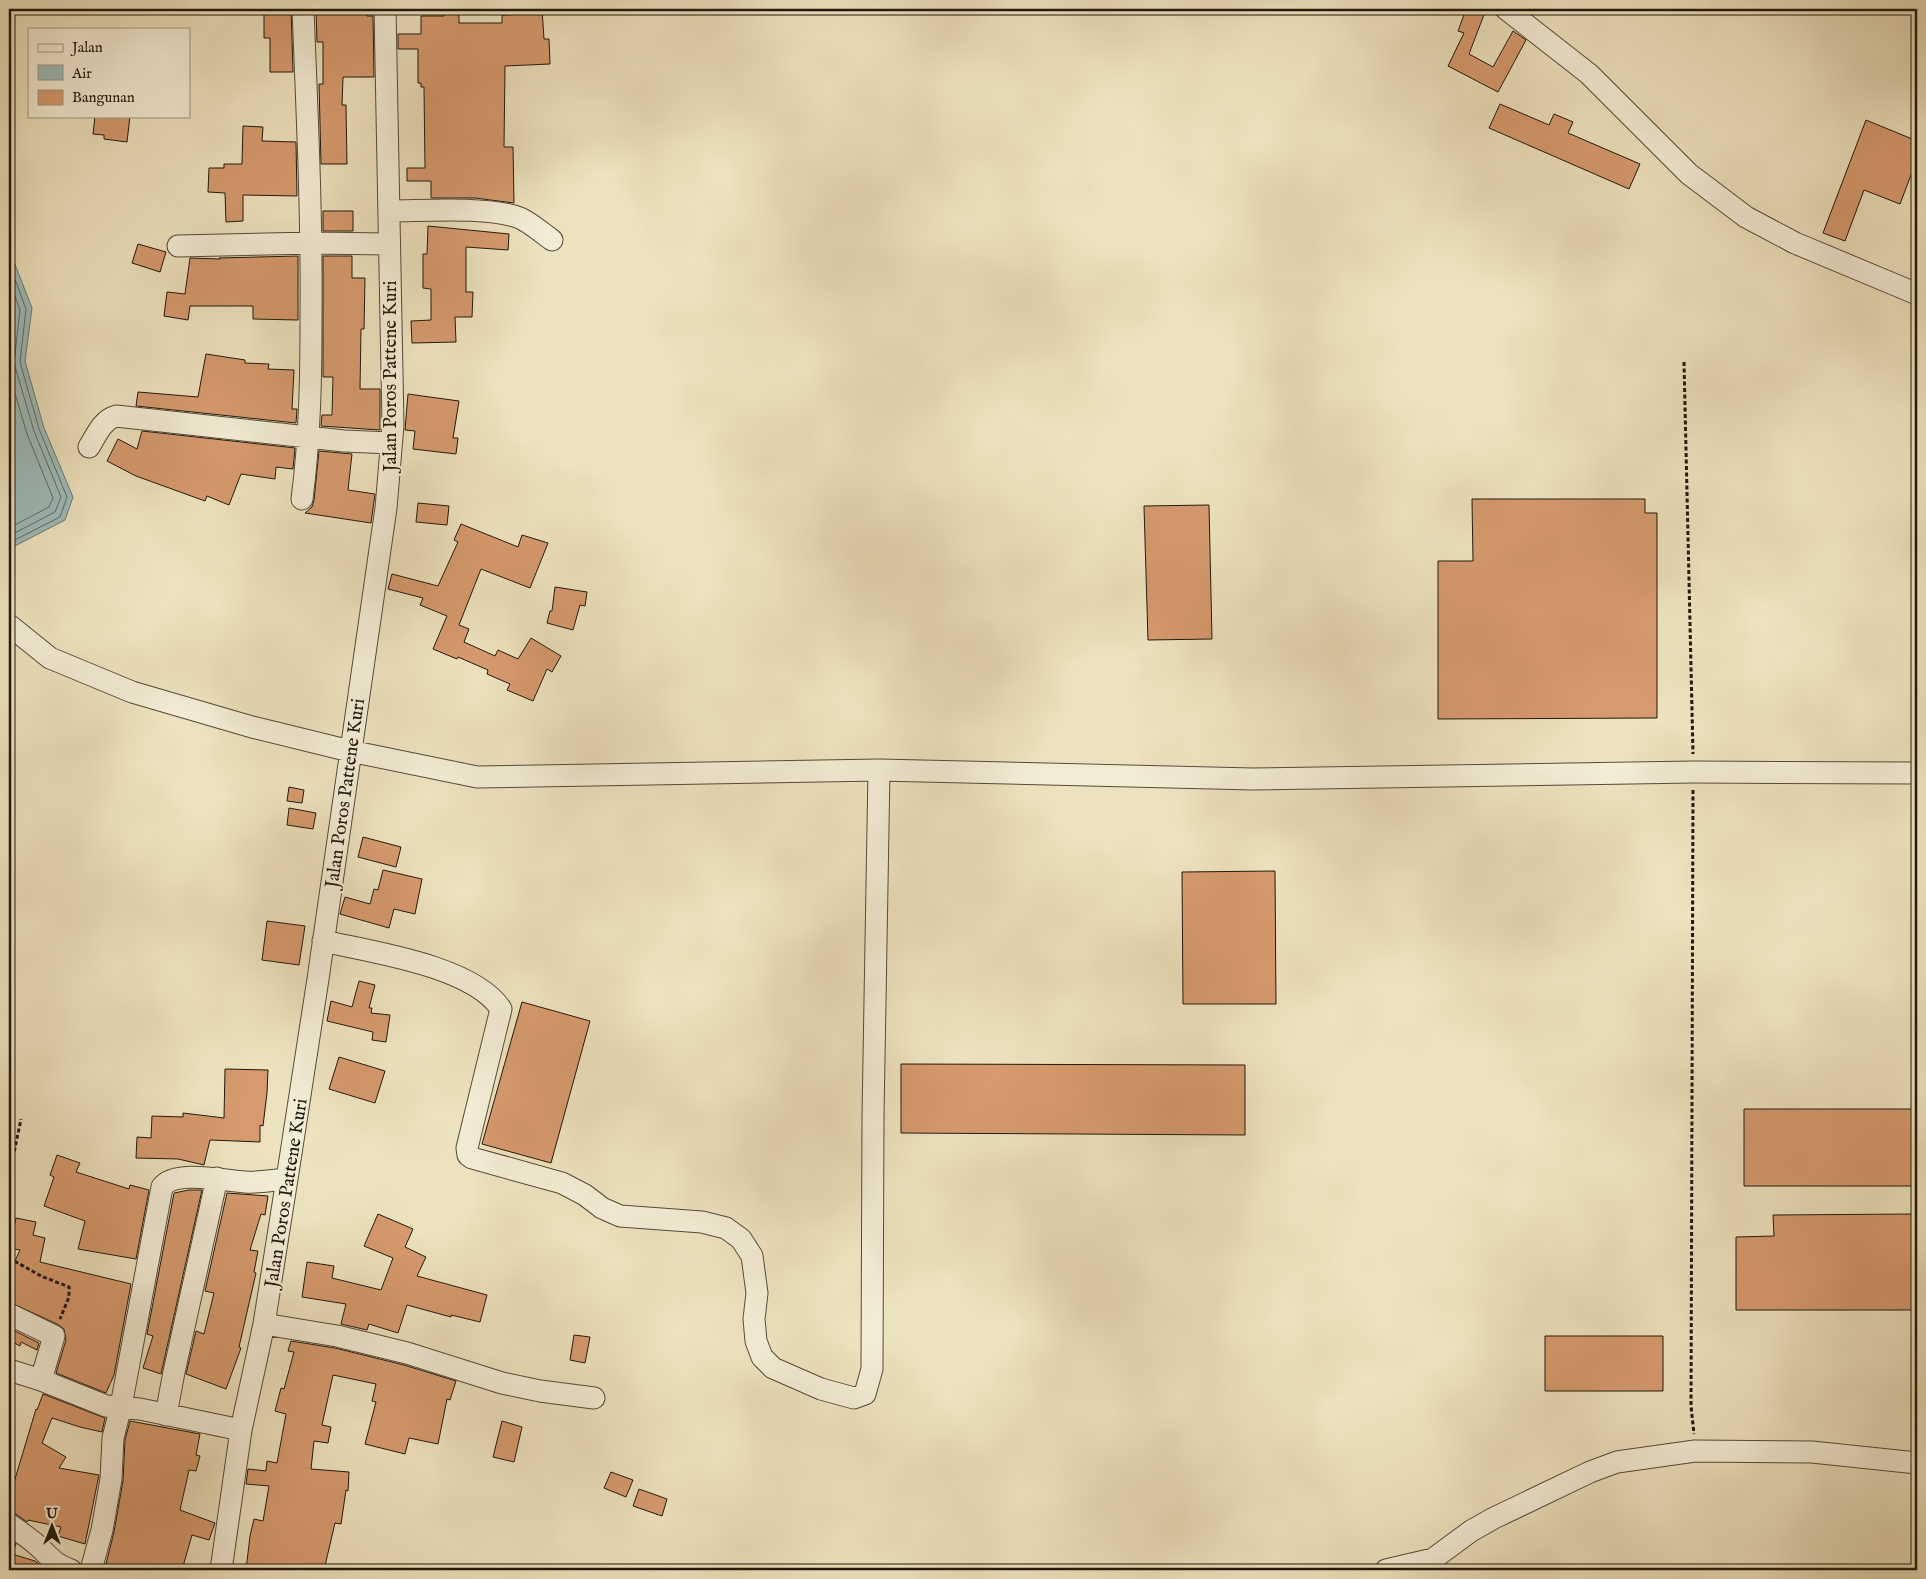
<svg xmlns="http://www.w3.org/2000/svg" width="1926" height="1579" font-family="'IM FELL English',serif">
<rect width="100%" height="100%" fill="#ede2be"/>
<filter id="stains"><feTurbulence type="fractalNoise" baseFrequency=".004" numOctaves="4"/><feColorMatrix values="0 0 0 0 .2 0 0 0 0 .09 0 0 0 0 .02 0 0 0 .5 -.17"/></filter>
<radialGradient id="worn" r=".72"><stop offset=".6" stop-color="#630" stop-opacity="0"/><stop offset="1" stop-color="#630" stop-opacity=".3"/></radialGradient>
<path fill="#9dbcbb" stroke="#6b7a75" d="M9 249 32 308 25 361 44 428 73 497 65 520 9 549Z"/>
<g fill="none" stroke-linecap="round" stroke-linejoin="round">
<path stroke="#5f6a64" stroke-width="1" d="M9 263 26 309 20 362 39 429 67 497 60 517 9 543
M9 280 20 310 14 363 34 431 61 497 55 512 9 536
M9 373 27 434 53 498 49 507 9 528"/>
</g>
<path fill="#d69a6e" stroke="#21180d" d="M264 9H291L293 72H270V38H264Z
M316 9H367V16H373L374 77H343L342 105H346L347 164H321L319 84H323V42H317Z
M529 9H542L544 39H549L550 64 505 66 504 147H513L514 203 475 198H431V181H407V168H425L424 87H421V83H418V49H398V34H421V16H444V12H459V23H502V15L529 14Z
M1466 9H1476L1485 12 1469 54 1493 67 1513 31 1526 40 1498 92 1448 66 1464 33 1458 31Z
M1500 104 1549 125 1554 114 1573 122 1568 133 1640 164 1629 189 1489 128Z
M95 116H130L127 142 104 139V135L93 134Z
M1866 120 1917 141V159L1900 204 1864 190 1845 241 1823 233Z
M243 126 263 127 262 141 296 142 297 196 243 195V221L226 222 225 193 208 192 209 168H224V164H242Z
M323 211H353V231H323Z
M428 226 509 234 508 250 466 247V292H473L472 317H455L456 342 412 343 411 321 431 320V289L423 288V254H427Z
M138 244 166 252 160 272 132 263Z
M298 256V320L253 319V306H190L188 320 164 316 167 292 185 294 190 258 220 259 219 258Z
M323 256H352V278H365L364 329H361L360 389H380V430L321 426 322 415H332L333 377H323Z
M206 354 245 360V363L269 364 268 369 294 370 292 409H297L296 423 136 406 138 392 198 397Z
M408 394 459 401 453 438H458L456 454 413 449 415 431 405 430Z
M142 431 295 448 293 469 276 467 275 479 241 474 229 505 207 496 205 501 136 476 107 461 118 439 137 449Z
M319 451 352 454 348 490 375 494 371 523 305 513 312 507 314 500Z
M1472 499H1645V513H1657V718L1438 719V561H1473Z
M418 503 449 506 447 525 416 522Z
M1209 505 1212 639 1148 640 1144 506Z
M461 524 518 547 522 535 548 543 530 588 481 569 459 625 469 629 464 642 495 656 498 650 518 659 531 638 561 656 552 672 547 669 533 701 507 690 510 684 487 674 488 670 458 657 457 659 433 649 447 616 420 605 423 598 388 589 392 574 438 586 458 542 454 540Z
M555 587 587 592 585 606 580 605 573 630 547 623 550 611H552Z
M289 787 304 790 302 803 287 801Z
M289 808 316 813 313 829 287 825Z
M363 837 401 847 396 867 358 857Z
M383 870 422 879 415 914 394 909 389 928 340 914 345 897 370 904 374 889 378 890Z
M1275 871 1276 1004H1183L1182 872Z
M267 921 305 926 299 965 262 960Z
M359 981 375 985 369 1008H372L371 1013 390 1015 386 1042 372 1040 373 1032 327 1021 331 1001 352 1007Z
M522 1002 590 1021 551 1163 482 1144Z
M339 1057 385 1071 375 1103 329 1089Z
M901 1064 1245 1065V1135L901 1133Z
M225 1069 268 1070 267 1093 263 1126 260 1125V1142L210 1140 204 1165 178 1159 136 1158 137 1137 151 1138 152 1116 183 1117V1113L224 1118Z
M1744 1109H1917V1186H1744Z
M57 1155 80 1163 76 1172 129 1189 130 1185 149 1190 136 1259 78 1249 85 1221 44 1206 54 1177 50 1175Z
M189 1190H202L161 1374 143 1368 153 1336 147 1334 174 1193Z
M227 1193 268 1196 265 1215 261 1214 250 1250 258 1251 254 1272 256 1273 239 1347 241 1348 226 1389 186 1374 196 1331 204 1334 214 1293 205 1291Z
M378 1214 413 1229 405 1247 426 1257 417 1276 487 1295 480 1322 451 1315V1317L407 1305 398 1333 369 1324 367 1330 341 1324 346 1304 302 1297 307 1262 334 1266 332 1278 381 1290 393 1258 364 1246Z
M1913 1214V1310H1736V1237L1774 1236 1773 1215Z
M16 1218 36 1222 33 1235 45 1238 40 1262 131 1284 114 1375 106 1393 56 1373 66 1340 64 1329 59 1325 9 1302V1274L20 1250 9 1248Z
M9 1328 39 1343 37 1350 21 1342 20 1346 9 1340Z
M574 1335 590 1337 585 1363 570 1360Z
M1545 1336H1663V1391H1545Z
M291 1341 335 1348 404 1365 456 1381 450 1400 447 1399 438 1444 409 1438 405 1454 365 1444 376 1402 372 1401 376 1384 333 1375 322 1425 331 1427 328 1443 314 1441 311 1469 349 1472 348 1491 346 1490 341 1524 335 1523 324 1570H246L250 1536 254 1519 263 1521 269 1486 246 1484 248 1469 266 1471 267 1461 277 1463 286 1414 275 1411 281 1388 284 1389 294 1352 288 1351Z
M43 1394 105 1418 102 1432 80 1427 52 1418 42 1443 66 1457 59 1468 99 1475 85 1544 58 1536 61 1527 28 1520 27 1522 16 1514 9 1512V1499L36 1409 37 1410Z
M130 1421 200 1434 196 1455 200 1456 196 1471 189 1470 180 1510 215 1523 209 1540 192 1535 182 1570H134L106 1564 114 1532 123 1481 125 1440Z
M502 1421 522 1427 514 1462 493 1457Z
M611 1472 633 1480 626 1497 604 1488Z
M639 1489 667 1499 662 1516 633 1506Z
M9 1539 16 1544 12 1554 35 1561 46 1570H9Z"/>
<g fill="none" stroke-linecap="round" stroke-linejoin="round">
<g stroke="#544a39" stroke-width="23">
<path id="minor" d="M1506 9 1589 74 1689 174 1746 217 1795 243 1917 294
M389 211C424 211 488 206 520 218 531 223 542 233 552 240
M178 246 312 243 389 244
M89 447C96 436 102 420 116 416L344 441 391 443
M302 499C310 438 311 377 311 317 312 214 307 111 303 9
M9 625 50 658 132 692 252 727 350 751 477 777 879 770 1253 779 1693 772 1917 773
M323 941C372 952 473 966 501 1009L467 1148 468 1155 472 1158 562 1183 585 1195 602 1208 620 1216 702 1222 726 1228 741 1239 752 1256 757 1293 754 1319 756 1341 762 1357 773 1368 821 1389 854 1398 865 1394 872 1369 873 1116 879 770
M9 1314 54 1336 41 1380
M264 1324 337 1336 407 1353 502 1383 540 1391 594 1398
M9 1370 41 1380 106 1406 140 1409 241 1430
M166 1415 174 1372 217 1178
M9 1524C19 1531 29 1538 38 1546 50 1557 55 1565 71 1570
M91 1570 102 1530 111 1479 113 1438 121 1406 162 1187C175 1169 225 1181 245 1182 259 1183 273 1180 287 1179
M221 1570 241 1430 264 1324 287 1179 318 979 386 508 393 425 385 9
M1386 1570 1433 1559 1471 1531 1494 1518 1590 1472 1617 1462 1695 1451 1812 1452 1917 1463"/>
</g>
<path stroke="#21180d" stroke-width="3" stroke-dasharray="4 2.5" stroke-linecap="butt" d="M1684 362 1693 754
M1693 790 1691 1406 1694 1434
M9 1177 21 1119
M9 1258 41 1276 69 1287V1297L60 1319"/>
<use href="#minor" stroke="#f3ecd5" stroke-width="21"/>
</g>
<g text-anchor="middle" stroke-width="4.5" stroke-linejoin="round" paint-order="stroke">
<g font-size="19" fill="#21180d" stroke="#f3ecd5">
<text transform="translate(389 376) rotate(-90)" y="7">Jalan Poros Pattene Kuri</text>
<text transform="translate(344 793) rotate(-82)" y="7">Jalan Poros Pattene Kuri</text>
<text transform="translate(285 1193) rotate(-81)" y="7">Jalan Poros Pattene Kuri</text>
</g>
</g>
<rect width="1926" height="1579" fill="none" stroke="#ede2be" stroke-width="30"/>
<rect x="10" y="10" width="1906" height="1559" fill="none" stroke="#21180d" stroke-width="2.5"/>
<rect x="15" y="15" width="1896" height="1549" fill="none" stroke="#21180d"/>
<rect x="28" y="28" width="162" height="90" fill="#f3ecd5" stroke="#9f9785"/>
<rect x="38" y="44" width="25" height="8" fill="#f3ecd5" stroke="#9f9785"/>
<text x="72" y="52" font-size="15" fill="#21180d">Jalan</text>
<rect x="38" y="65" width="25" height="15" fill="#9dbcbb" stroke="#9f9785"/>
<text x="72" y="78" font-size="15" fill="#21180d">Air</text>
<rect x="38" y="90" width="25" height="15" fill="#d69a6e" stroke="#9f9785"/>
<text x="72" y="102" font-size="15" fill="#21180d">Bangunan</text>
<g transform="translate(52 1526)" stroke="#f3ecd5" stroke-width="4" paint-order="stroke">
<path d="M0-4L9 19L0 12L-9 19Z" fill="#21180d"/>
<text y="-8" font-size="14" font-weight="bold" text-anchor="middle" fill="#21180d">U</text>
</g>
<rect width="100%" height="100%" filter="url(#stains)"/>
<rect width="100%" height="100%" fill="url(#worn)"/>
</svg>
